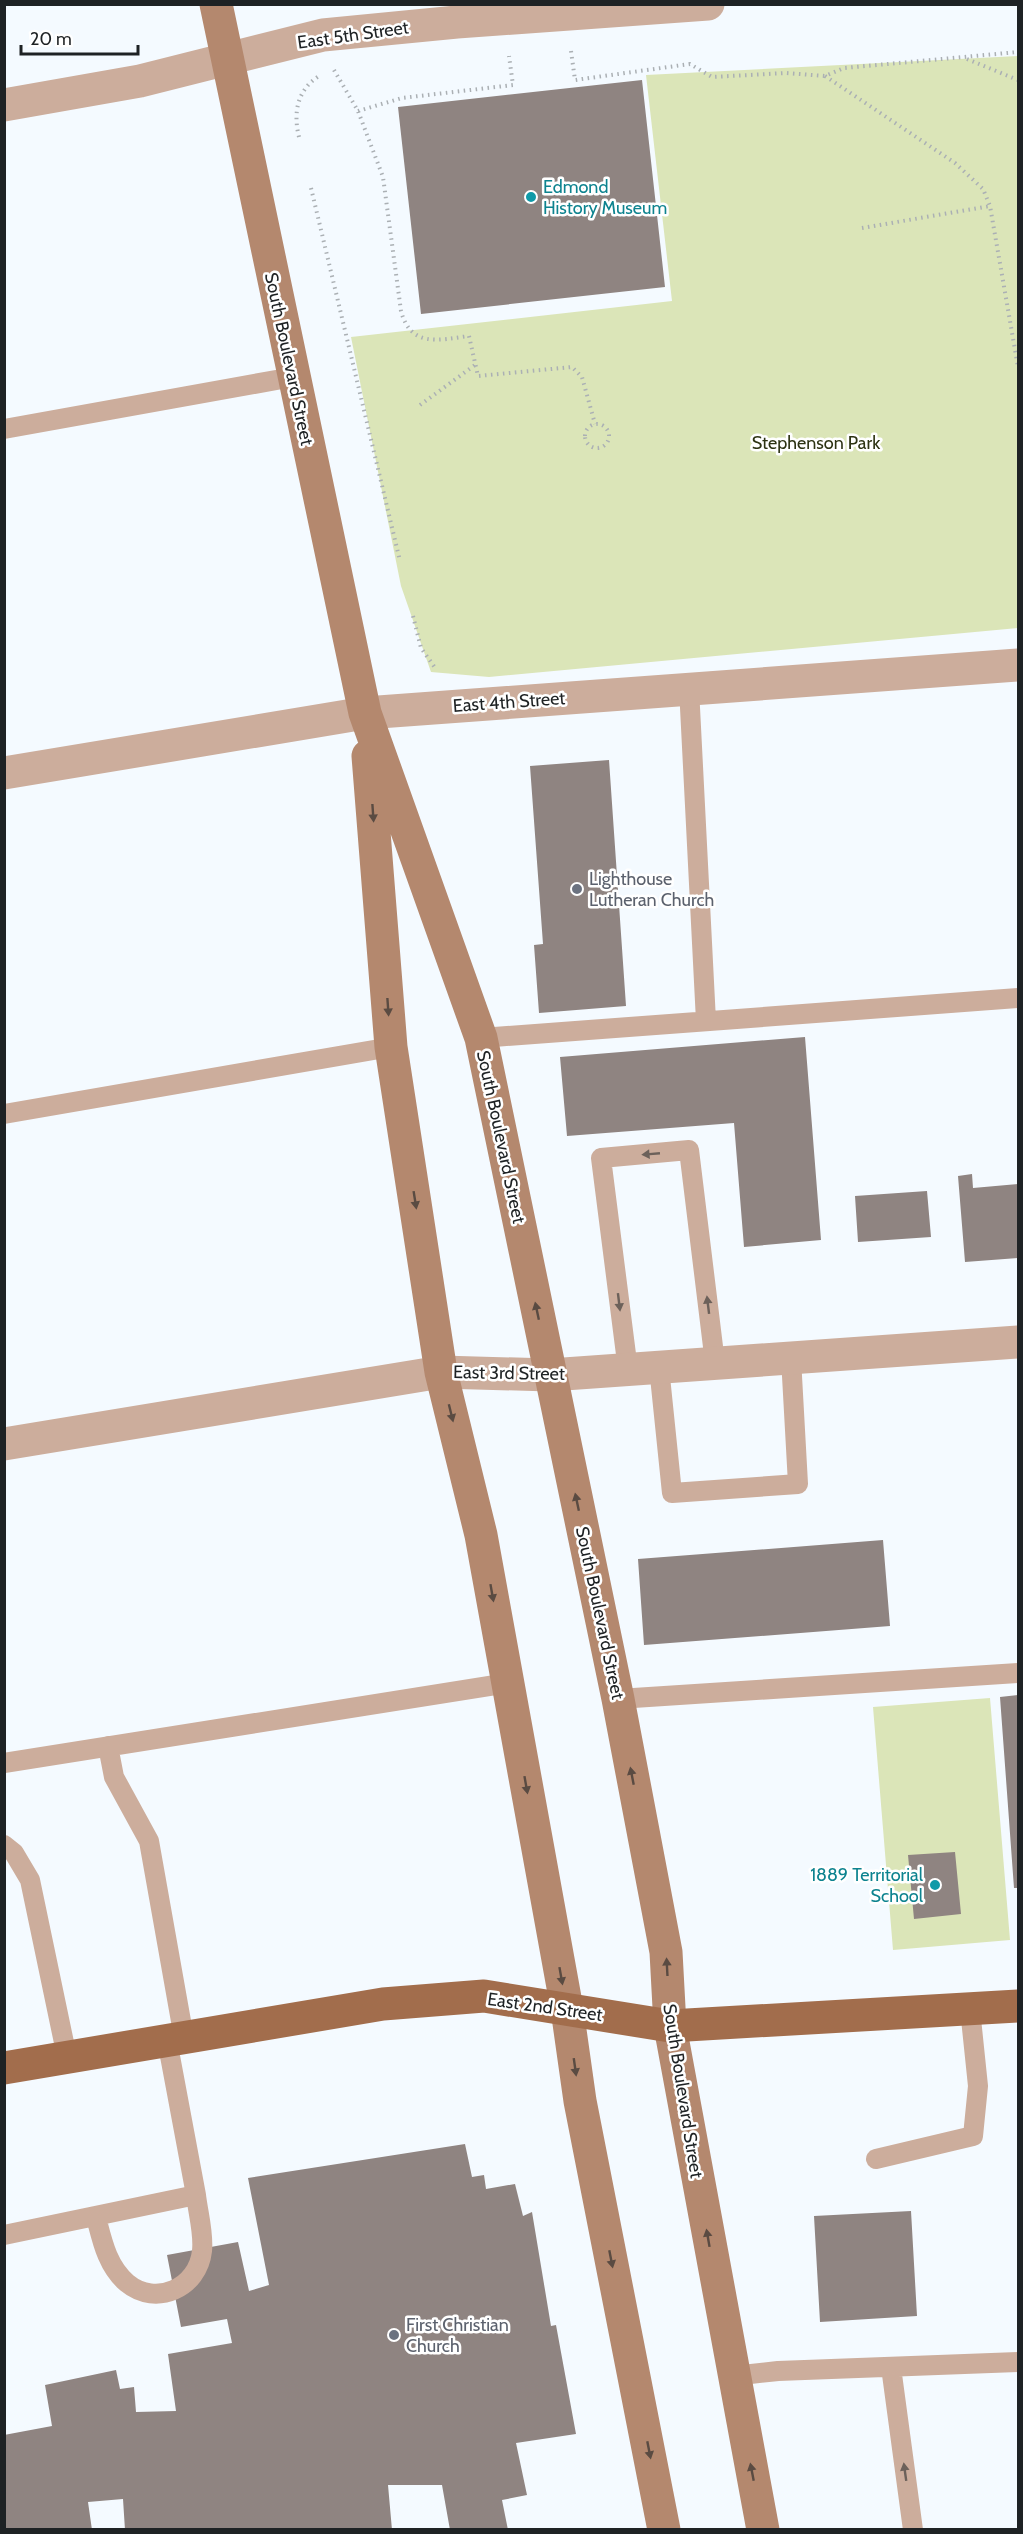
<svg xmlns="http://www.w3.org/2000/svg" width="1023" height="2534" font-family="Cabin,sans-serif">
<rect width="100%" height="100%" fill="#f4faff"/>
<path fill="#dbe5b8" d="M1018 56V628L489 677 431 672 401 586 351 337 672 301 646 75Z
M990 1698 1010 1940 893 1950 873 1707Z"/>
<path fill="#8f8481" d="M642 80 665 287 421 314 398 107Z
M609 760 626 1006 539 1013 534 945 543 944 530 766Z
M805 1037 821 1240 744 1247 734 1123 567 1136 560 1057Z
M972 1174 973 1188 1018 1184V1258L965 1262 958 1176Z
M927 1191 931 1237 858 1242 855 1196Z
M883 1540 890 1626 644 1645 638 1559Z
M1018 1695V1888H1014L1000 1697Z
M955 1852 961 1914 914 1919 908 1855Z
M465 2144 472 2177 484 2175 486 2189 515 2184 523 2216 532 2212 551 2326 556 2325 576 2434 516 2443 527 2495 502 2500 508 2530H450L442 2485H388L392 2530H125L123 2499 88 2502 92 2530H4V2435L52 2426 45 2385 116 2370 120 2389 134 2387 136 2412 176 2411 168 2354 232 2343 227 2319 181 2327 167 2255 238 2242 249 2291 269 2285 248 2178Z
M911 2211 917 2316 820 2322 814 2216Z"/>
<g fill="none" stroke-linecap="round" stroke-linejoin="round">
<path stroke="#abb0b4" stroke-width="4" stroke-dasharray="1.5 4.5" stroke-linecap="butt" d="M571 51 575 80 690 64 712 77 786 73 825 76 844 68 1018 52
M967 59 1018 80
M334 70 358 111 383 177 401 311C411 348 438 340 469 336L478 376 572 367 582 377 595 424
M825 76 955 163 983 189 990 206 1018 367
M358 111 402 98 513 85 509 56
M299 137C293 113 297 90 319 76
M311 188 400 561
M862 228 990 206
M420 405 475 365
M585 436a12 12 0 1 1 24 0a12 12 0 1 1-24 0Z
M413 616 421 648 436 669"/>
<path stroke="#ccad9c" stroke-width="20" d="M4 429 293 377
M689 688 706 1021
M481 1038 1018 998
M4 1114 391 1047
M659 1367 672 1493 798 1484 791 1358
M628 1370 601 1158 689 1150 715 1363
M618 1699 1018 1673
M108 1746 114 1777 149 1841 184 2038
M4 1763 508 1683
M4 1845 14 1853 30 1880 67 2057
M876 2159 973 2136 978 2086 970 2009
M96 2217C102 2240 107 2266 127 2283 156 2307 198 2288 202 2251 204 2233 198 2213 196 2195
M4 2235 196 2195 167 2040
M891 2367 913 2530
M733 2376 778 2371 1018 2362"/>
<path stroke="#ccad9c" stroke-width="33" d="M4 105 140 81 323 35 457 22 708 4
M4 773 365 713 1018 665
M4 1444 441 1372 550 1375 1018 1342"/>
<path stroke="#b4886e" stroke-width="33" d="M216 4 365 713 481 1038 618 1699 666 1952 670 2026 763 2530
M368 756 391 1047 441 1372 481 1535 567 2009 580 2101 664 2530"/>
<path stroke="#a26d4c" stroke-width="33" d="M4 2068 383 2004 484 1996 670 2026 1018 2006"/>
</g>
<defs><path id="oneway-solid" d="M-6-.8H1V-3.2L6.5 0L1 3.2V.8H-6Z" transform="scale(1.5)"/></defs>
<g fill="#5a4b42">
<use href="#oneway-solid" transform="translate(373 813) rotate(86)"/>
<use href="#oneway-solid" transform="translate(388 1007) rotate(86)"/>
<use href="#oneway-solid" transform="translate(415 1200) rotate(81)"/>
<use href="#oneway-solid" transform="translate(537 1311) rotate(-102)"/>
<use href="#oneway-solid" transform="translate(451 1413) rotate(76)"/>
<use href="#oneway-solid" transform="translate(577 1502) rotate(-102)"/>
<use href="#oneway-solid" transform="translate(492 1593) rotate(80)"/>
<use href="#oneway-solid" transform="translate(632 1776) rotate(-101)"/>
<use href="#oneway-solid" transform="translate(526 1785) rotate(80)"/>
<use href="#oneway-solid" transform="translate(667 1967) rotate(-93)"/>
<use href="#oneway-solid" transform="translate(561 1976) rotate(80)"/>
<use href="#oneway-solid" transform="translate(575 2067) rotate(82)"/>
<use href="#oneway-solid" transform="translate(708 2238) rotate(-100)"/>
<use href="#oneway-solid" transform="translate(611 2259) rotate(79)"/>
<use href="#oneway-solid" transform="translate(649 2450) rotate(79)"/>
<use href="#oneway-solid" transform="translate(752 2472) rotate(-101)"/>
</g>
<g fill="#6c615a">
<use href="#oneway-solid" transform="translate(651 1154) rotate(175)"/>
<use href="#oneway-solid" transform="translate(619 1302) rotate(83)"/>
<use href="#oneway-solid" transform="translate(708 1305) rotate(-97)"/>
<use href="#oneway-solid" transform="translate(905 2472) rotate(-98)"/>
</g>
<g fill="#0f9aa8" stroke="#fff" stroke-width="2">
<circle cx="531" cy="197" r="6"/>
<circle cx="935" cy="1885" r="6"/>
</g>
<g fill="#6b7280" stroke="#fff" stroke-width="2">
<circle cx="577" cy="889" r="6"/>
<circle cx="394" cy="2335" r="6"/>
</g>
<g text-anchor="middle" stroke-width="5" stroke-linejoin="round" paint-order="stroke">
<g font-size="18" fill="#1e2224" stroke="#fff">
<text transform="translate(353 35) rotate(-8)" y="6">East 5th Street</text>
<text transform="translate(289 359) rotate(78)" y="6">South Boulevard Street</text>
<text transform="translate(509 702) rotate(-4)" y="6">East 4th Street</text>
<text transform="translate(501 1137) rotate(78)" y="6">South Boulevard Street</text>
<text transform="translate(509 1373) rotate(1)" y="6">East 3rd Street</text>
<text transform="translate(600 1613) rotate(78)" y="6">South Boulevard Street</text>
<text transform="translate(545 2007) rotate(8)" y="6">East 2nd Street</text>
<text transform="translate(683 2091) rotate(81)" y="6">South Boulevard Street</text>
</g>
<g font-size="18" fill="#0d838f" stroke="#fff" text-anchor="start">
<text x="543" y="193">Edmond<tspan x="543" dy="21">History Museum</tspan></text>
<text x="923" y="1881" text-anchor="end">1889 Territorial<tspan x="923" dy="21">School</tspan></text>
</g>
<g font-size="18" fill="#2d3313" stroke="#fff">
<text x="816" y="449">Stephenson Park</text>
</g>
<g font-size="18" fill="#5b616d" stroke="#fff" text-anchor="start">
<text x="589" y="885">Lighthouse<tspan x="589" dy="21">Lutheran Church</tspan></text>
<text x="406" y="2331">First Christian<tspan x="406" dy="21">Church</tspan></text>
</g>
</g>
<rect width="1023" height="2534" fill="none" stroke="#1e2224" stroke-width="12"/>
<path d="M21 45v9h117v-9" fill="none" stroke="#1e2224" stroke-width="3"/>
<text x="30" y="45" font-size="18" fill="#1e2224" stroke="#ffffff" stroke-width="4.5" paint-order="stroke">20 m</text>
</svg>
